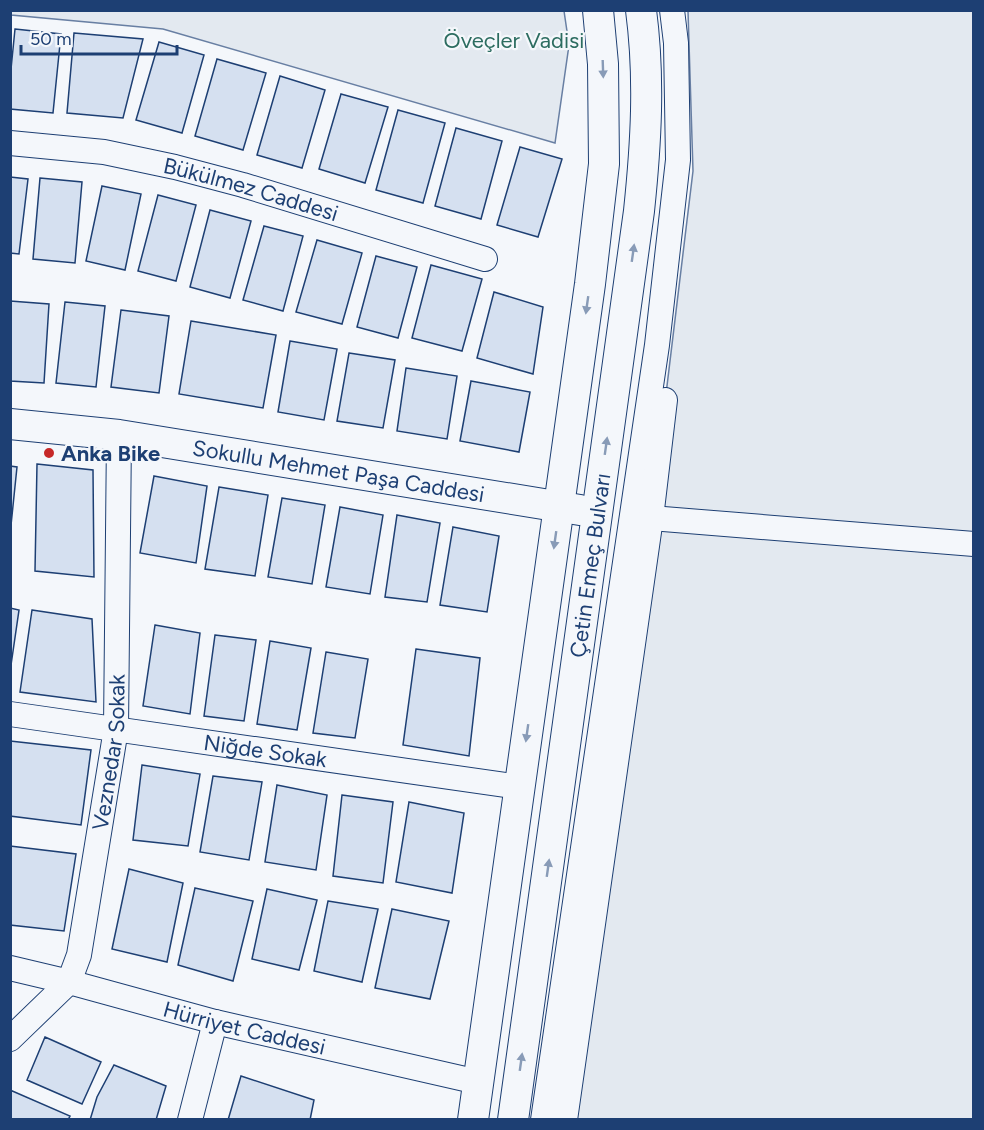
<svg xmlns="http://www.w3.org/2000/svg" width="984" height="1130" font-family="Figtree,sans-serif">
<rect width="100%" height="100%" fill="#f4f7fb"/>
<path fill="#e3e9f0" stroke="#687fa3" stroke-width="1.5" d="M10 11H564L569 45 555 143 163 29 11 15Z
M688 11H973V1119L565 1120 651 518 693 171Z"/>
<path fill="#d5e0f0" stroke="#1d3f73" stroke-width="1.5" d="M15 29 61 34 53 113 10 109V79Z
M74 33 143 39 123 118 67 113Z
M159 42 204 55 182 133 136 120Z
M217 59 266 73 243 150 195 136Z
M280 76 325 90 302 168 257 155Z
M341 94 388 107 365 183 319 169Z
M398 110 445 123 423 203 376 190Z
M456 128 502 141 481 219 435 206Z
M520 147 562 159 538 237 497 225Z
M10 177 28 179 19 254 10 253Z
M40 178 82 182 75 263 33 259Z
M102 186 141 194 125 270 86 261Z
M158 195 196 205 176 281 138 271Z
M210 210 251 221 230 298 190 287Z
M264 226 303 236 283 311 243 300Z
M317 240 362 253 342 324 296 312Z
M376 256 417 267 398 338 357 327Z
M431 265 482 279 462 351 412 338Z
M494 292 543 307 533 374 477 358Z
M10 301 49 304 44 383 10 381Z
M65 302 105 306 96 387 56 383Z
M121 310 169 316 159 393 111 387Z
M191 321 276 335 263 408 179 394Z
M290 341 337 349 324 420 278 412Z
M349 353 395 360 383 428 337 421Z
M406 368 457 376 447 439 397 431Z
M471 381 530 392 519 452 460 441Z
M37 464 93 470 94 577 35 571Z
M10 466 17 467 10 535Z
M154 476 207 486 196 563 140 553Z
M219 487 268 495 255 576 205 569Z
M282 498 325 505 312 584 268 577Z
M340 507 383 515 370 594 326 587Z
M397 515 440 523 427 602 385 597Z
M453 527 499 536 487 612 440 605Z
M10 608 19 610 10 672Z
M32 610 92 619 96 702 20 692Z
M155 625 200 633 190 714 143 706Z
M215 635 256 640 244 721 204 716Z
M270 641 311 648 297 730 257 724Z
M416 649 480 658 469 756 403 745Z
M326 652 368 659 355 738 313 733Z
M10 741 91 750 81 825 10 816Z
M142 765 200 774 188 846 133 840Z
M213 776 262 782 249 860 200 852Z
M277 785 327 795 316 870 265 862Z
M342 795 393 802 383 883 333 876Z
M409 802 464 813 452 893 396 882Z
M10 846 76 854 64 931 10 925Z
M129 869 183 883 167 962 112 949Z
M195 888 253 901 233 981 178 965Z
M267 889 317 900 299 970 252 959Z
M328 901 378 909 362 982 314 971Z
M392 909 449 921 430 999 375 988Z
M45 1037 101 1062 82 1104 27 1080Z
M114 1065 166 1086 156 1120H90L97 1097Z
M241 1076 314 1100 310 1120H228Z
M10 1090 70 1116 68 1120H10Z"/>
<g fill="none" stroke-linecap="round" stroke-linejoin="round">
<g stroke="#1d3f73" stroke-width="26">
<g id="minor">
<path id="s1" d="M10 143 104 152 175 167 243 185 485 259"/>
<path d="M651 518 974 544"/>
<path id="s2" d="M10 714 519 787"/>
<path id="s3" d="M10 968 69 982 215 1022 478 1082"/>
<path id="s4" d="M10 1039 69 982 79 955 116 729 119 435"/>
<path d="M190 1120 215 1022"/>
<path d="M543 1120 657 345 678 160 676 43 672 10"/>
<path d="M565 1120 651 518 665 400"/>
</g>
</g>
<g stroke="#1d3f73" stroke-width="32">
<g id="major">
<path id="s5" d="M10 424 119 435 580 510"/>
<path d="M473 1120 559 506 590 284 604 164 603 64 598 10"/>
<path id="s6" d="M513 1120 639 211C646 144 650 78 641 10"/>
</g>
</g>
<use href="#minor" stroke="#f4f7fb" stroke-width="24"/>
<use href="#major" stroke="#f4f7fb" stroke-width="30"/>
</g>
<defs><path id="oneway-solid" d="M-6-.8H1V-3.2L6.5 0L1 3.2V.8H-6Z" transform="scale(1.5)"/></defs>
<g fill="#889bb7">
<use href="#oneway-solid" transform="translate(603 69) rotate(88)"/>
<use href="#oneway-solid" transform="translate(633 253) rotate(-82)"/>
<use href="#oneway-solid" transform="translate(587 305) rotate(98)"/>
<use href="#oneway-solid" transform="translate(606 446) rotate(-82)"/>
<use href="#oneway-solid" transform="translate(555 540) rotate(98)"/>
<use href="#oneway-solid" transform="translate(527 733) rotate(98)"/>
<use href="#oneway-solid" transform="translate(548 868) rotate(-82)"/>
<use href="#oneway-solid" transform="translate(521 1062) rotate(-82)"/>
</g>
<circle fill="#c62828" stroke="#f4f7fb" stroke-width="2" cx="49" cy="453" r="6"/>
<g text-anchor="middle" stroke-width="4.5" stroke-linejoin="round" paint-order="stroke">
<g font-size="22" fill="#2c6c60" stroke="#f4f7fb">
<text x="514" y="48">Öveçler Vadisi</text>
</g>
<g font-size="22" fill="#1d3f73" stroke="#f4f7fb">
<text dy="8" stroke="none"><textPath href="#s1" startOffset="246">Bükülmez Caddesi</textPath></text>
<text dy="8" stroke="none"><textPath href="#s5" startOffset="332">Sokullu Mehmet Paşa Caddesi</textPath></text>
<text dy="8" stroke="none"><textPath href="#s6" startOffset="560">Çetin Emeç Bulvarı</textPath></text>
<text dy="8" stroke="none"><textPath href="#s4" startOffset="316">Veznedar Sokak</textPath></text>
<text dy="8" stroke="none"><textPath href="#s2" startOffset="258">Niğde Sokak</textPath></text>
<text dy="8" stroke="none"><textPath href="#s3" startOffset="242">Hürriyet Caddesi</textPath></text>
</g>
<g font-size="22" font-weight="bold" fill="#1d3f73" stroke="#f4f7fb" text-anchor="start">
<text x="61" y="461">Anka Bike</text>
</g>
</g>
<rect width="984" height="1130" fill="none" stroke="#1d3f73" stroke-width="24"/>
<path d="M21 45v9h156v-9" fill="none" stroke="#1d3f73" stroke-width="3"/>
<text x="30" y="45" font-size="18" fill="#1d3f73" stroke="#f4f7fb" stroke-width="4.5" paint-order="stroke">50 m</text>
</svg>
